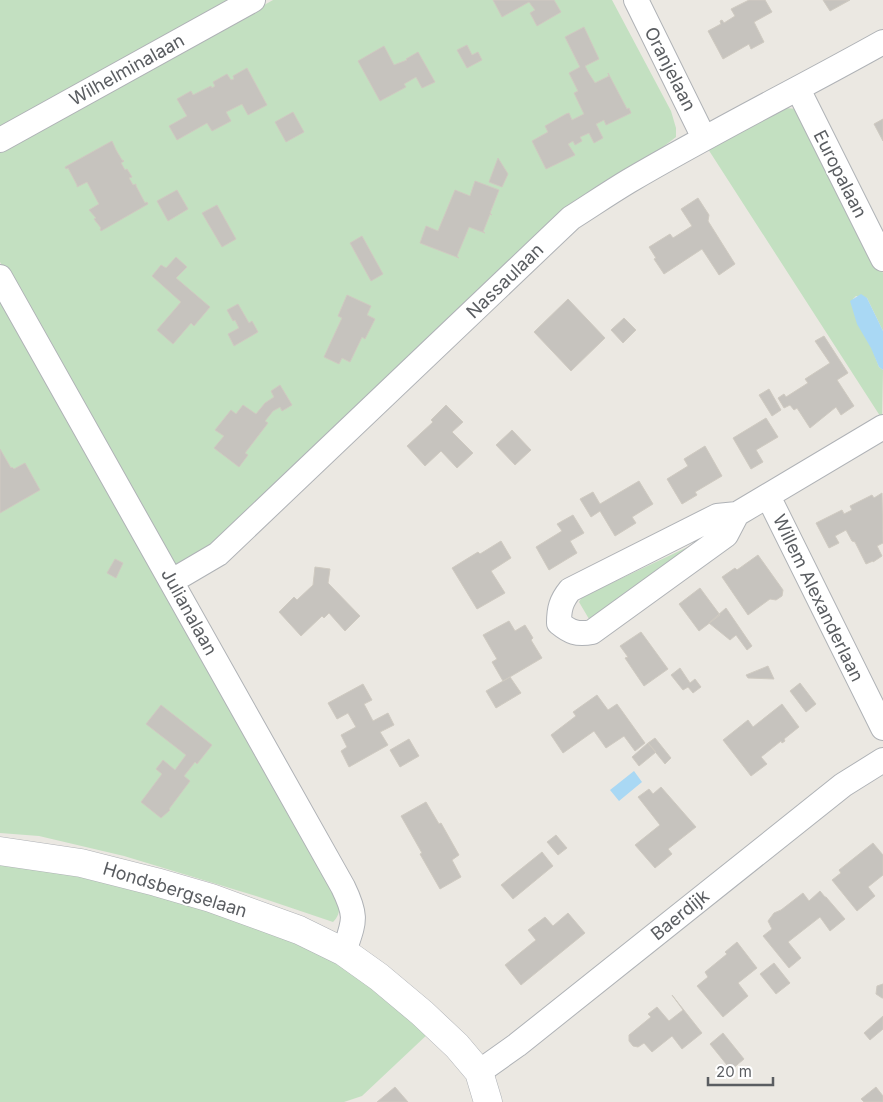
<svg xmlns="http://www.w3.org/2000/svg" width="883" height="1102" font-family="Inter,sans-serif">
<rect width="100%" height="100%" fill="#ebe8e2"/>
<path fill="#c3e0c1" d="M0 0H235L0 130Z
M273 0H612L671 111 676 128V137L659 150 634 164 575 204 175 581 0 262V153Z
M786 108 797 109 810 126 883 273V331L867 298 856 296 853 299 879 367 883 370 882 419 708 149Z
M0 284 338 893C339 903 342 914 333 922L256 896 124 856 39 836 0 833Z
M713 535 596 619H589L579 602 582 597Z
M0 863 47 866 127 885 278 933 327 955 430 1032 362 1096 344 1102H0Z"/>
<path fill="#a9d8f4" d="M861 294 867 298 883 331V370L879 367 871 348 857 324 850 301Z
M634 771 642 782 619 801 610 790Z"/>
<path fill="#c6c3be" stroke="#cfcac1" d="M493 0H554L561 12 537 26 530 13 535 10 529 2 502 17Z
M749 0H765L772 12 754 22 764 42 751 49 749 44 723 59 708 31 721 24 720 21 722 20 724 23 735 16 731 9Z
M823 0H850L830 11Z
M584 27 599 59 585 66 588 72 595 83 609 76 608 73 627 109 629 108 631 113 606 125 604 120 596 124 603 138 594 143 589 133 580 137 582 141 575 145 573 141 568 144 575 155 546 169 532 141 548 132 545 126 566 114 569 113 572 120 584 114 574 93 578 91 569 73 580 67 565 37Z
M467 45 472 55 478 52 482 60 467 68 457 50Z
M384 46 394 65 407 60 406 59 418 52 435 82 422 88 416 77 404 84 406 87 380 101 358 61Z
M247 68 267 105 248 115 242 104 226 112 231 121 212 131 207 123 177 140 169 126 187 116 177 99 191 91 193 95 211 86 212 88 215 86 213 82 227 74 231 80 234 79 233 76Z
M293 112 304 132 286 142 275 122Z
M883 119V141L874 124Z
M112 141 116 150 122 160 124 161 121 163 125 170 127 169 132 177 129 178 133 185 136 184V186L145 203 147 202 148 204 101 231 100 229 101 228 94 219 96 218 89 210 99 204 87 182 77 187V185L68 168 66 169 65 167Z
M498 158 508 174 502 187 489 182Z
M475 181 499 190 490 213 492 215 490 214 483 232 485 233 469 227 457 256 459 258 420 243 426 226 438 231 455 190 470 196Z
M177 190 188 209 168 221 157 201Z
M698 198 709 215 708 221 735 264 719 275 702 249 664 274 654 259 656 258 649 247 670 234 673 238 692 226 681 209Z
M217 205 236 239 222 247 202 213Z
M362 236 383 274 371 281 350 243Z
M176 257 187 267 176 278 210 307 194 326 191 323 173 344 157 330 181 302 152 276 161 265 166 268Z
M347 295 371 306 367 315 375 319 365 339 362 337 350 362 342 358 339 364 324 357 342 318 338 316Z
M568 299 605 338 571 371 534 332Z
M238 304 249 323 252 321 258 332 234 346 228 334 239 328 235 320 233 321 227 310Z
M624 318 636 330 623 343 611 330Z
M824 336 848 373 837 380 854 406 841 415 836 407 810 428 797 408 794 410 790 405 784 408 778 398 784 394 786 397 808 383 805 379 830 363 815 341Z
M280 385 292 405 282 411 280 407 273 411 265 421 268 423 245 453 248 455 239 467 214 448 224 436 215 430 231 410 236 414 243 405 256 414 265 403 274 397 271 391Z
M769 389 781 410 772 416 759 395Z
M446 405 463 422 452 432 473 453 457 468 441 451 425 466 407 446 433 422 431 420Z
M766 418 778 437 756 450 763 462 751 469 733 438Z
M512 430 531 450 515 465 496 445Z
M705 446 722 476 695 492 697 495 682 504 667 479 688 466 684 459Z
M0 449 11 468 12 467 14 469 25 463 40 490 0 513Z
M639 481 653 504 632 517 636 523 615 536 600 511 591 517 580 499 593 492 600 504Z
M882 493 883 543 877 546 882 556 873 562V561L866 564 855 542 852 541 846 530 835 536 839 543 829 548 816 523 842 510 844 514 852 510 850 506 872 495 874 498Z
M573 515 584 533 570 541 577 553 549 570 536 547 562 531 557 524Z
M501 541 511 558 491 571 505 593 477 609 452 568 478 552 480 554Z
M758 555 783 590 782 596 776 600 770 599 748 615 722 577 735 568 737 570Z
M115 559 123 563 116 578 107 573Z
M315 567 330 569 328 583 360 616 345 631 329 613 324 618 322 616 301 636 279 612 294 597 297 600 313 585Z
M700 588 720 615 699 631 679 604Z
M726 608 752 646 747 650 736 635 730 640 709 623Z
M509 621 515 631 525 625 533 638 531 640 542 658 503 681 492 662 497 659 483 635Z
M641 632 668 669 644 686 625 658 628 657 620 646Z
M768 666 774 679 748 678 746 675Z
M680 668 690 683 695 679 701 687 693 693 688 687 683 690 671 675Z
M510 677 521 693 496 708 486 691Z
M800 683 816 704 806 712 790 691Z
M363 684 372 700 364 704 373 721 388 713 394 725 380 732 388 745 349 767 341 751 347 747 341 735 356 727 348 713 337 719 328 703Z
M597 695 608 710 617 704 645 743 635 751 624 736 606 748 594 731 563 753 551 735 576 716 573 712Z
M782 704 799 727 784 739 785 741 782 743 781 741 761 757 767 764 751 776 723 740 748 720 753 727Z
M161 705 212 745 197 764 195 762 184 776 190 781 169 809 170 810 161 818 141 802 162 774 156 769 163 760 175 770 186 755 146 724Z
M655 738 671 758 665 764 648 743Z
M409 739 419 756 400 767 390 750Z
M648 743 656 752 639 766 632 757Z
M661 787 696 827 668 849 672 854 655 868 635 845 660 825 638 797 649 789 653 794Z
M426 802 439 824 441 823 459 855 452 860 461 877 440 889 420 854 422 853 401 816Z
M556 835 567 848 558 855 547 842Z
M873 843 883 855V875L868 887 875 896 857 911 832 880 841 873 839 870Z
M542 852 553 866 513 899 501 885Z
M820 891 825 897H826L845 919 830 931 820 917 788 942 801 958 789 968 763 936 772 929 768 921 774 913 781 910 803 893 809 901Z
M568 913 585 933 521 985 505 965 536 940 528 930 545 917 553 926Z
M737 942 757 968 738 983 748 996 723 1017 697 986 708 977 705 972 727 954 725 952Z
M774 963 790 983 776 994 760 974Z
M883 984V998H882L876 994 877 986Z
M672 995 702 1033 682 1049 672 1036 652 1052 644 1043 638 1047 633 1046 629 1041V1035L651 1017 648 1014 657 1007 669 1021 683 1010Z
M883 1016V1029L870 1040 864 1033Z
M723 1033 744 1059 731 1070 710 1044Z
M395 1087 408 1102H377Z
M876 1087 883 1096V1102H864L861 1099Z"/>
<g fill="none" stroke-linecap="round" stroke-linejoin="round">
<g stroke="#afb2b6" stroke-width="26">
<path id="minor" d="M636 0 704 138
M798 89 883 259
M0 140 253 0
M0 277 343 887C358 918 354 921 344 952
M768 496 883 728
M737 514 726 535 592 632C577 635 570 632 559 623 559 609 561 601 570 590L717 516 737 514 883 427
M172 581 218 554 571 218C590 206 609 193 629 181 712 132 799 89 883 42
M479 1072 517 1045 843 785 883 760"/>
</g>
<g stroke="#afb2b6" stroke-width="29">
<path id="tertiary" d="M0 851 81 863 156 882 211 898 299 930 344 952 379 977 422 1013 457 1046 479 1072 488 1102"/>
</g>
<use href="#minor" stroke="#fff" stroke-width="24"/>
<use href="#tertiary" stroke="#fff" stroke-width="28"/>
</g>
<g text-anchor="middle" stroke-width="4" stroke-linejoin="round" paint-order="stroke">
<g font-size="18" fill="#5a5d61" stroke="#fff">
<text transform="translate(670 69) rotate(63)" y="6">Oranjelaan</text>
<text transform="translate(127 70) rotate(-29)" y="6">Wilhelminalaan</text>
<text transform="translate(840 174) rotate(63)" y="6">Europalaan</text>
<text transform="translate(505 281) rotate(-44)" y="6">Nassaulaan</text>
<text transform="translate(818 598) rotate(64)" y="6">Willem Alexanderlaan</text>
<text transform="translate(189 612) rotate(61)" y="6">Julianalaan</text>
<text transform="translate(175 890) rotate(17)" y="6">Hondsbergselaan</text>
<text transform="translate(680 915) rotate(-39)" y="6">Baerdijk</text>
</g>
</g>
<path d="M708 1077v8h65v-8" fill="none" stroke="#5a5d61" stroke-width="2.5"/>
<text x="716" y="1077" font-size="15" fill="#5a5d61" stroke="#ffffff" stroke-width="4" paint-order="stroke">20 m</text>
</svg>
